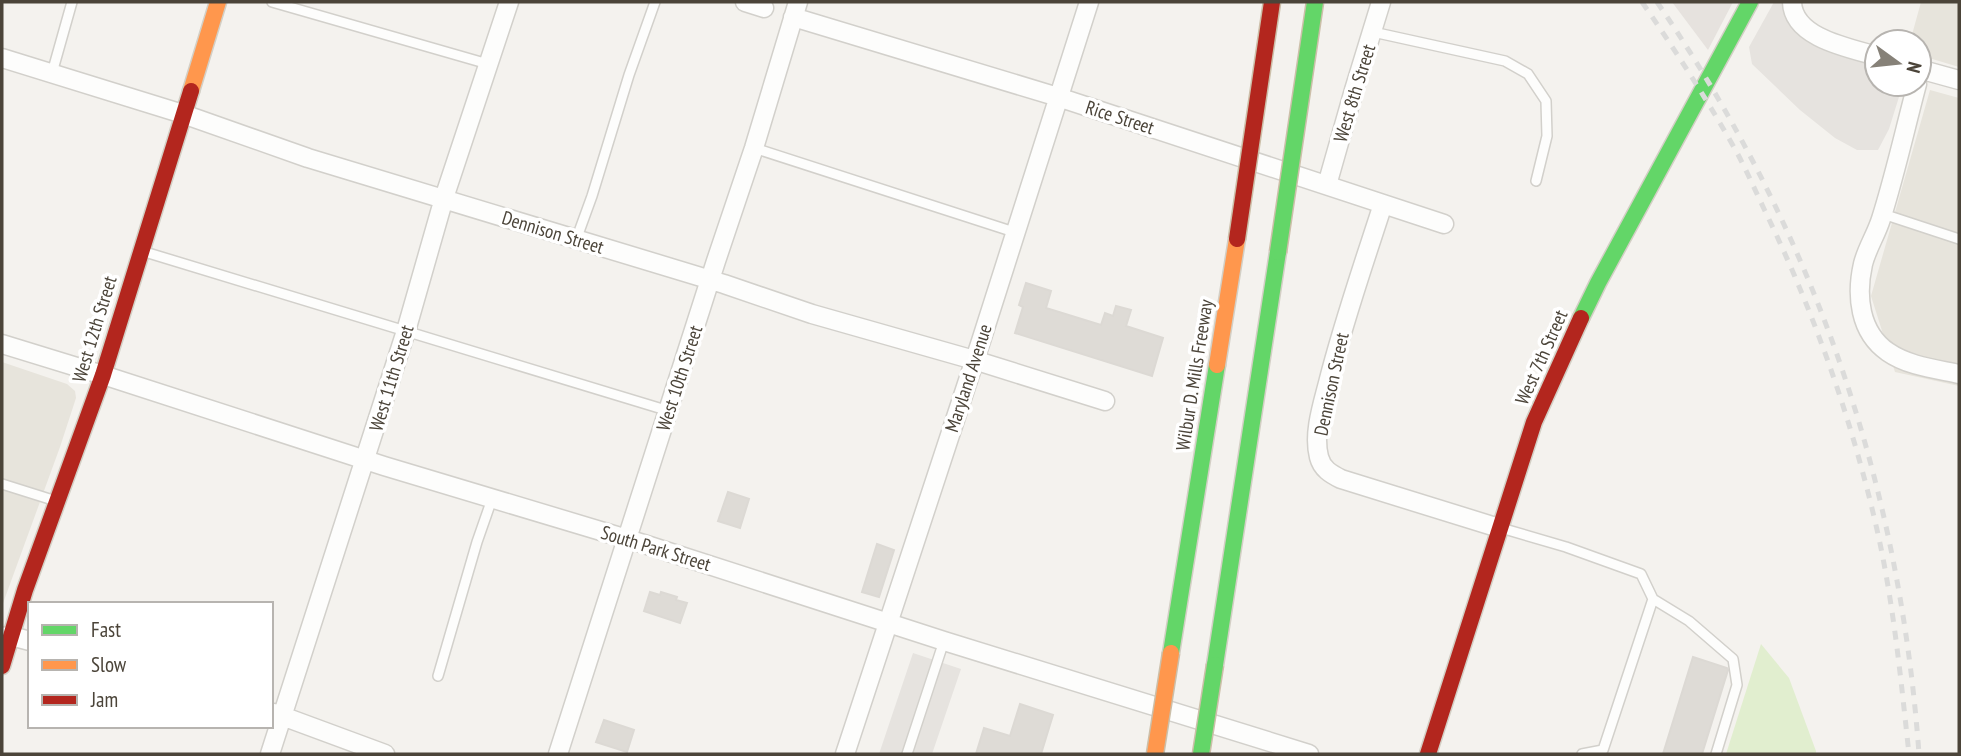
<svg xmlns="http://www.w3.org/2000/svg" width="1961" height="756" font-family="'PT Sans Narrow',sans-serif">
<rect width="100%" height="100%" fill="#f4f2ee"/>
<path fill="#e7e4dc" d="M1921 2H1959V67L1919 55V42H1910Z
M1930 90 1959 98V386L1895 372 1871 296Z
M2 362 67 384 75 391 76 398 60 447 2 606Z"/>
<path fill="#e6e2de" d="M1672 2H1733L1708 50Z"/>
<path fill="#e1eecf" d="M1761 644 1789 678 1816 751V754H1726Z"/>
<path fill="#e6e3df" d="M1774 2H1783L1788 20 1817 46 1877 62V84H1903L1889 129 1878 150H1857L1835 138 1800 110 1752 64 1749 47Z
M913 653 961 669 932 754H879Z"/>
<path fill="#dedbd6" stroke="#dcd9d4" stroke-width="2" d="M1026 283 1051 291 1046 308 1101 325 1105 313 1113 316 1116 306 1131 310 1126 326 1163 338 1152 376 1015 333 1023 307 1019 305Z
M728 492 749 499 740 528 718 521Z
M877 544 894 550 879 597 862 592Z
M650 592 660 595 661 592 677 597 676 600 687 603 680 623 644 611Z
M1693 657 1727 668 1728 670 1702 754H1663Z
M1020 704 1053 715 1041 754H976L984 728 1010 736Z
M604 720 634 730 627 752 596 742Z"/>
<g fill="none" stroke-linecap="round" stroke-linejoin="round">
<g stroke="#d2d0cb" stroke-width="12">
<path id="lane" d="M272 2 488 64
M1373 32 1505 61 1528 74 1546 101 1547 136 1536 181
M52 73 72 2
M754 148 1014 232
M1883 214 1959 239
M576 240 592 196 629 75 655 2
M145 252 669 411
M2 484 56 501
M1501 528 1566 547 1641 574 1653 599 1603 750 1582 754
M1653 599 1689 621 1733 659 1737 685 1716 754
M438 676 477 542 492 499
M907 754 944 641"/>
</g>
<g stroke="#d2d0cb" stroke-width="21">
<path id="street" d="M745 2 764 8
M1792 2C1793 38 1849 48 1877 56
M793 17 1058 97 1444 224
M2 58 183 114 308 158 724 284 812 314 974 360 1105 401
M1919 69 1959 80
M1917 84C1905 129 1895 175 1881 219 1876 235 1867 248 1863 264 1856 295 1859 332 1888 352 1908 366 1936 369 1959 374
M1327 185 1354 90 1381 2
M1383 204C1364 263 1343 323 1328 383 1322 406 1313 434 1319 457 1322 469 1331 474 1341 479L1499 528
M2 344 103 375 384 466 644 544 944 641 1309 754
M2 637 11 636 30 641
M274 713 385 754
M270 754 406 331 444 198 509 2
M558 754 716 261 754 148 798 2
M845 754 981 341 1089 2"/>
</g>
<g stroke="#d3cfc5" stroke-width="19">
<path id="fast" d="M1581 318 1598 283 1750 2
M1171 653 1217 365
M1215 665 1278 252"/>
</g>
<g stroke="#d3cfc5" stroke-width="19">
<path id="slow" d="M191 91 218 2
M1217 365 1237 239"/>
</g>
<g stroke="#d3cfc5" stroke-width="19">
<path id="jam" d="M2 666 25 590 103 375 191 91
M1428 754 1534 422 1581 318"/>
</g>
<use href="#lane" stroke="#fdfdfc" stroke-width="9"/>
<use href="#street" stroke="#fdfdfc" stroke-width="18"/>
<use href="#fast" stroke="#63d668" stroke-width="16"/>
<use href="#slow" stroke="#ff974d" stroke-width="16"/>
<use href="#jam" stroke="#b3261e" stroke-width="16"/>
<path stroke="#dbdbda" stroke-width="5" stroke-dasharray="9 9" stroke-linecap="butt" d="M1642 2C1675 50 1706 98 1735 149 1746 169 1755 190 1765 211 1815 314 1853 423 1878 534 1894 607 1901 681 1909 754
M1657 2C1813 230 1899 479 1919 754"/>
<g stroke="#ccbfa9" stroke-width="19" stroke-linecap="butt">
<path id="fast-bridge" d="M1278 252 1315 2
M1201 754 1215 665"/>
</g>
<g stroke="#ccbfa9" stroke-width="19" stroke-linecap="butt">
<path id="slow-bridge" d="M1155 754 1171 653"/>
</g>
<g stroke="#ccbfa9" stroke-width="19" stroke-linecap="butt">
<path id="jam-bridge" d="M1237 239 1272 2"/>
</g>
<use href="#fast-bridge" stroke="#63d668" stroke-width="16"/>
<use href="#slow-bridge" stroke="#ff974d" stroke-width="16"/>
<use href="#jam-bridge" stroke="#b3261e" stroke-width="16"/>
</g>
<g text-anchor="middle" stroke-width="7" stroke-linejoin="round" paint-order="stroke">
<g font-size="19" fill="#4b4439" stroke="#fff">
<text transform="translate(1354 93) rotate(-73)" y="7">West 8th Street</text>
<text transform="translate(1120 117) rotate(18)" y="7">Rice Street</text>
<text transform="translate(553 232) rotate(17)" y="7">Dennison Street</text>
<text transform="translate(94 329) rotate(-73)" y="7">West 12th Street</text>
<text transform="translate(1541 357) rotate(-66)" y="7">West 7th Street</text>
<text transform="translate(1194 375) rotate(-81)" y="7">Wilbur D. Mills Freeway</text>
<text transform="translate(391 378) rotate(-73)" y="7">West 11th Street</text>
<text transform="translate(679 378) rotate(-72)" y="7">West 10th Street</text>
<text transform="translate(968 378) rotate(-72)" y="7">Maryland Avenue</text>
<text transform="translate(1331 384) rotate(-78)" y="7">Dennison Street</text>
<text transform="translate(656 548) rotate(17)" y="7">South Park Street</text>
</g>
</g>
<rect width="1961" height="756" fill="none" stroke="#4b4439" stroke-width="7"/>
<rect x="28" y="602" width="245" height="126" fill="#ffffff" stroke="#b7b4b0" stroke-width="2"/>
<rect x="42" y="625" width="35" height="10" fill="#63d668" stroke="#b7b4b0" stroke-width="2"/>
<text x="91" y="637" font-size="21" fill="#4b4439">Fast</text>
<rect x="42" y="660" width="35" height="10" fill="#ff974d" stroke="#b7b4b0" stroke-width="2"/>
<text x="91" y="672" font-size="21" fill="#4b4439">Slow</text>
<rect x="42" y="695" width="35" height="10" fill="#b3261e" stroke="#b7b4b0" stroke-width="2"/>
<text x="91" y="707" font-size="21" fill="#4b4439">Jam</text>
<g transform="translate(1898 63) rotate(105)"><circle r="33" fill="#ffffff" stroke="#b7b4b0" stroke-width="2"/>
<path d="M0-5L12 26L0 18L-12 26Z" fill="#868178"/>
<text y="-10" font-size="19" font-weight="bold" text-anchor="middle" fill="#4b4439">N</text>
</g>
</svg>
